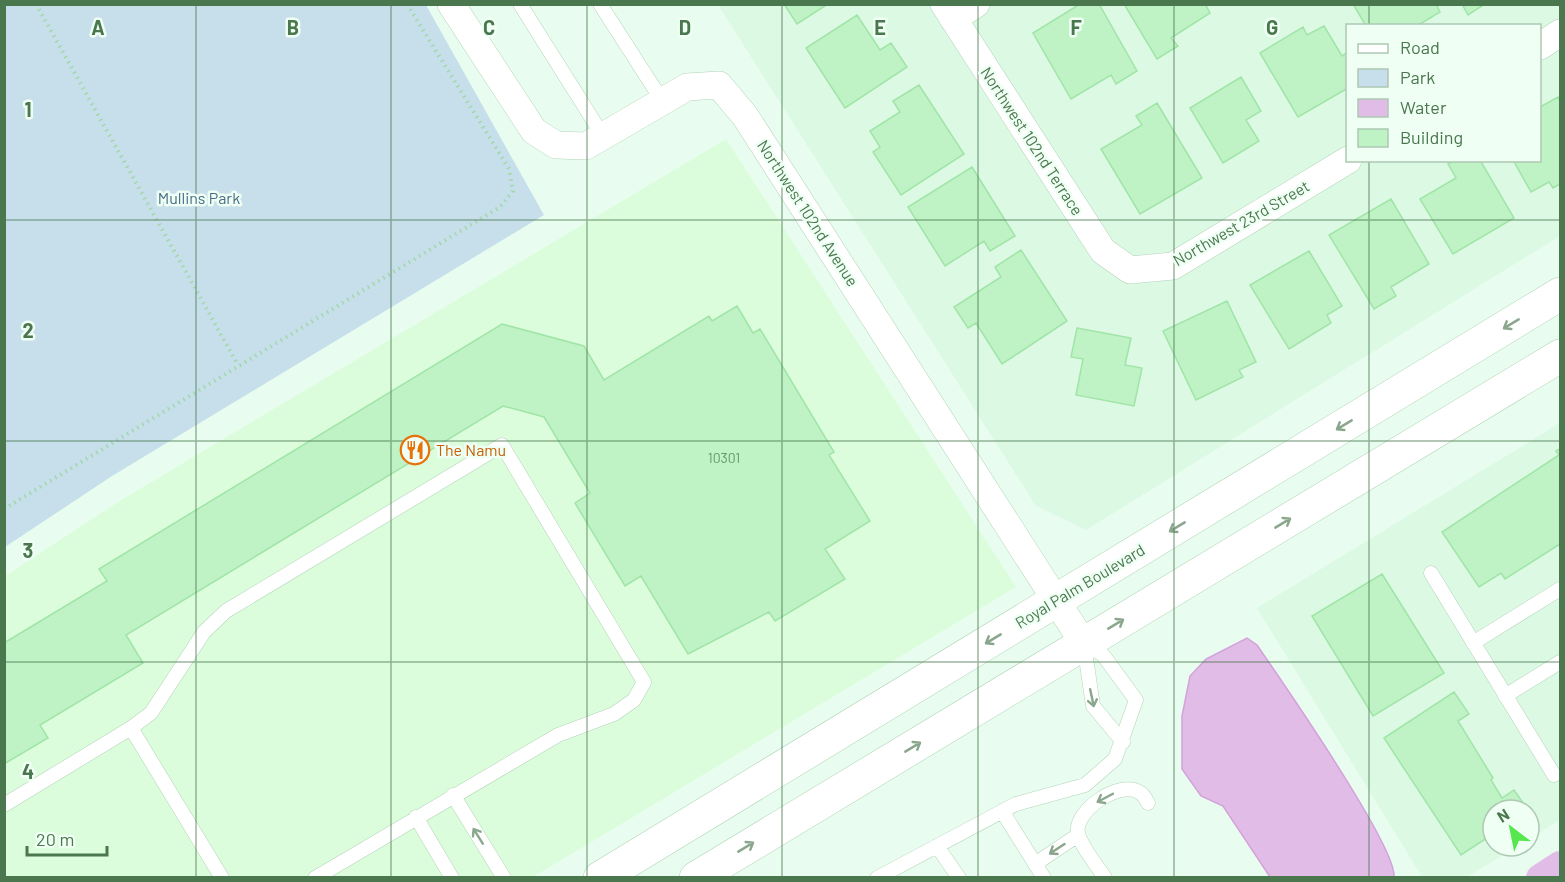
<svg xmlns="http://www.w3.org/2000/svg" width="1565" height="882" font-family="Barlow,sans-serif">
<rect width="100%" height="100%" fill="#e8fdef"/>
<path fill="#dcf9e4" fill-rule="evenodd" d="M718 5H1560V236L1086 530 1036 506ZM1348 26H1540V160H1348Z
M1560 423V820L1529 839V810H1493V846H1518L1467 877H1422L1257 608Z"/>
<path fill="#dcfddc" d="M726 139 1016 587 533 877 5 878V576L118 502Z"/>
<path fill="#c6dfeb" d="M5 4 426 5 544 215 112 476 5 547Z"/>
<path fill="#e1bce7" stroke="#d2a2d9" stroke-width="1.5" d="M1247 638 1257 645C1281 680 1397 847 1394 877H1270L1223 806 1201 796 1182 769V716L1190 676 1206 659Z"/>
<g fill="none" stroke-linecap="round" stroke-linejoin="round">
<path stroke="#e1bce7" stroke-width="28" d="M1540 878 1560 865"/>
</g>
<path fill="#bff2c5" stroke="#a0e5a7" stroke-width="1.5" d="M784 4H828L797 24Z
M1080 4H1099L1137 71 1116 84 1111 75 1071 99 1033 33Z
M1124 4H1205L1210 13 1171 38 1178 46 1157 59Z
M1353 4H1436L1440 12 1417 26H1366Z
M1462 4H1485L1468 15Z
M857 15 880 50 891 43 907 67 845 108 806 48Z
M1324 26 1342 56 1348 52V88L1298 117 1260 53 1303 27 1307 35Z
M1241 77 1261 111 1246 120 1259 141 1223 163 1190 108Z
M919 85 964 154 901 195 873 152 880 147 870 131 900 112 893 101Z
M1558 97 1560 102V184L1553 188 1549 182 1531 192 1513 160H1540V107Z
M1157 103 1202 178 1140 214 1101 149 1142 125 1136 116Z
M1455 160H1480L1514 218 1453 254 1420 199 1456 178 1448 164Z
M972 167 1015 236 990 251 984 241 945 266 908 207Z
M1391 199 1429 264 1391 287 1396 296 1374 309 1329 235Z
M1021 250 1067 321 1002 364 976 323 968 328 954 307 1001 277 995 267Z
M1309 251 1342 306 1327 315 1331 323 1289 349 1250 285Z
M1227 301 1256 362 1239 370 1243 377 1196 400 1163 331Z
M737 306 753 333 760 329 834 452 829 455 870 521 825 549 845 579 775 621 769 612 688 654 641 576 625 586 575 503 590 493 544 417 503 406 126 635 143 663 40 725 48 738 4 764V643L107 581 99 569 502 324 584 346 604 380 709 316 712 321Z
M1077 328 1131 338 1125 365 1142 368 1134 406 1076 395 1083 359 1071 357Z
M1560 449V544L1505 579 1501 573 1479 587 1442 532 1559 455 1556 451Z
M1382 574 1444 673 1373 716 1312 616Z
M1454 692 1469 714 1458 721 1493 778 1491 780 1502 798 1514 790 1528 810H1493V834L1461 855 1384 738Z"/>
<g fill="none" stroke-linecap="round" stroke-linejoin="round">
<g stroke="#b3d4b8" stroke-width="15">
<path id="lane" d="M520 4 603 136
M600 4 663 102
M1431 573 1554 775
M1473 643 1560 589
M1084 644 1093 706 1123 742
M1505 696 1560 662
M131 728 222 878
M453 795 504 878
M4 805 131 728 151 713 204 632 226 611 502 445 644 682 634 700 614 714 558 735 315 878
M1002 811 1044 878
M416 817 452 878
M937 846 959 878
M1035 864 1078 835
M877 878 1016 804 1085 785 1115 759 1136 700 1103 655 1084 644
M1105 878C1097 865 1081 847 1078 833 1074 810 1120 780 1139 792 1143 794 1146 799 1148 803"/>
</g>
<g stroke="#b3d4b8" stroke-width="28">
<path id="street" d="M451 4 534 131 556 145 586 146 687 87 719 85 745 116 1084 644
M944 4 1103 251 1130 270 1173 266 1348 160
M953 19 976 4
M1540 46 1560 33"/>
</g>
<g stroke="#add4b4" stroke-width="34">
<path id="secondary" d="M600 878 1560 294
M696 878 1560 356"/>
</g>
<path stroke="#a2d8a8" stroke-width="4" stroke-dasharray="1.5 4.5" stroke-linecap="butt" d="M36 4 238 365
M4 509 500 207 513 191 509 169 407 4"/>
<use href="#lane" stroke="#fff" stroke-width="14"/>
<use href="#street" stroke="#fff" stroke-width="27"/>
<use href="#secondary" stroke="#fff" stroke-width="33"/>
</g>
<defs><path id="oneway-shaft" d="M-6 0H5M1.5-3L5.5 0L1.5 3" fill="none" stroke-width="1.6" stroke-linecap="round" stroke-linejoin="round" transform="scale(1.5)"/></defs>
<g stroke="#8aa78d">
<use href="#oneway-shaft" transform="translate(1511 324) rotate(149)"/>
<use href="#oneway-shaft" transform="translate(1344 425) rotate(149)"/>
<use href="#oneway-shaft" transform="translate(1283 523) rotate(-31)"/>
<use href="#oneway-shaft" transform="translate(1177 527) rotate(149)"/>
<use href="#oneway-shaft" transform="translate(1116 624) rotate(-31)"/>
<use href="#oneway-shaft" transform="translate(993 639) rotate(149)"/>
<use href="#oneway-shaft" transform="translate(1092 698) rotate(78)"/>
<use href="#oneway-shaft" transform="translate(913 747) rotate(-31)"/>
<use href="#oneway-shaft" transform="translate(1105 798) rotate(152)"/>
<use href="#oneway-shaft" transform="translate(478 836) rotate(-122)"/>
<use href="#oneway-shaft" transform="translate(746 847) rotate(-31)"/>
<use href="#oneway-shaft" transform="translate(1057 849) rotate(147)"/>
</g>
<path fill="none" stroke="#4b774f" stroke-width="1.5" stroke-opacity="0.55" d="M196 4V878M391 4V878M587 4V878M782 4V878M978 4V878M1174 4V878M1369 4V26M1369 160V878M4 220H1560M4 441H1560M4 662H1560"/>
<defs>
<g id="restaurant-ring" transform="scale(1.5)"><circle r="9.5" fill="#effff4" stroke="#e8710a" stroke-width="1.5"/><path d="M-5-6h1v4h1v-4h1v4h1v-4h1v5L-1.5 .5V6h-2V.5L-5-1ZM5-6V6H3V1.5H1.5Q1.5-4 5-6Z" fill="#e8710a"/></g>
</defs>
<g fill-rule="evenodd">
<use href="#restaurant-ring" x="415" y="450"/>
</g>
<g text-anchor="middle" stroke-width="5" stroke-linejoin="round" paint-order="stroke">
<g font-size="14" fill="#68966c">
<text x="724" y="463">10301</text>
</g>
<g font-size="16" fill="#4b774f" stroke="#effff4">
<text transform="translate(1032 141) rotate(57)" y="6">Northwest 102nd Terrace</text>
<text transform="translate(808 213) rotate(57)" y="6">Northwest 102nd Avenue</text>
<text transform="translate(1241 223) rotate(-30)" y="6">Northwest 23rd Street</text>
<text transform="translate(1080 586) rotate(-31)" y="6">Royal Palm Boulevard</text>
</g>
<g font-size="16" fill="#496e89" stroke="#effff4">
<text x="199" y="204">Mullins Park</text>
</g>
<g font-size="16" fill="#c56008" stroke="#effff4" text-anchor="start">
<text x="436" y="456">The Namu</text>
</g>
</g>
<g font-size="20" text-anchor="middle" font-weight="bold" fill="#4b774f" stroke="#effff4" stroke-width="5" stroke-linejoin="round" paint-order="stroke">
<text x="98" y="35">A</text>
<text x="293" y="35">B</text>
<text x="489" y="35">C</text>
<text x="685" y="35">D</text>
<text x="880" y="35">E</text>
<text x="1076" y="35">F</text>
<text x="1272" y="35">G</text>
<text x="28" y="117">1</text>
<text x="28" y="338">2</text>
<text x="28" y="558">3</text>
<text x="28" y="779">4</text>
</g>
<rect width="1565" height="882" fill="none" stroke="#4b774f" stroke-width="12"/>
<rect x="1346" y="24" width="195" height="138" fill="#effff4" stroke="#adc9b2" stroke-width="1.5"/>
<rect x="1358" y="44" width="30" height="9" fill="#ffffff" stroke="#adc9b2" stroke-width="1.5"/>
<text x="1400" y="54" font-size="18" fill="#4b774f">Road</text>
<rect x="1358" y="69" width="30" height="18" fill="#c6dfeb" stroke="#adc9b2" stroke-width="1.5"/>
<text x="1400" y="84" font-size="18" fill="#4b774f">Park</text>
<rect x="1358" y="99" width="30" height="18" fill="#e1bce7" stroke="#adc9b2" stroke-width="1.5"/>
<text x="1400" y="114" font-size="18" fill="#4b774f">Water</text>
<rect x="1358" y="129" width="30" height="18" fill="#bff2c5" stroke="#adc9b2" stroke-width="1.5"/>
<text x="1400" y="144" font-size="18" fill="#4b774f">Building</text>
<g transform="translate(1511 828) rotate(328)"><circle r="28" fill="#effff4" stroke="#adc9b2" stroke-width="1.5"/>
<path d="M0-4.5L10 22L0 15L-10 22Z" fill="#56e64d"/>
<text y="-9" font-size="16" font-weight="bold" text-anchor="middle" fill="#4b774f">N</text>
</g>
<path d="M27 846v9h80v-9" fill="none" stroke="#4b774f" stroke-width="3"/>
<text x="36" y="846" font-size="18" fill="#4b774f" stroke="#effff4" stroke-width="4.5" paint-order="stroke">20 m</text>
</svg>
